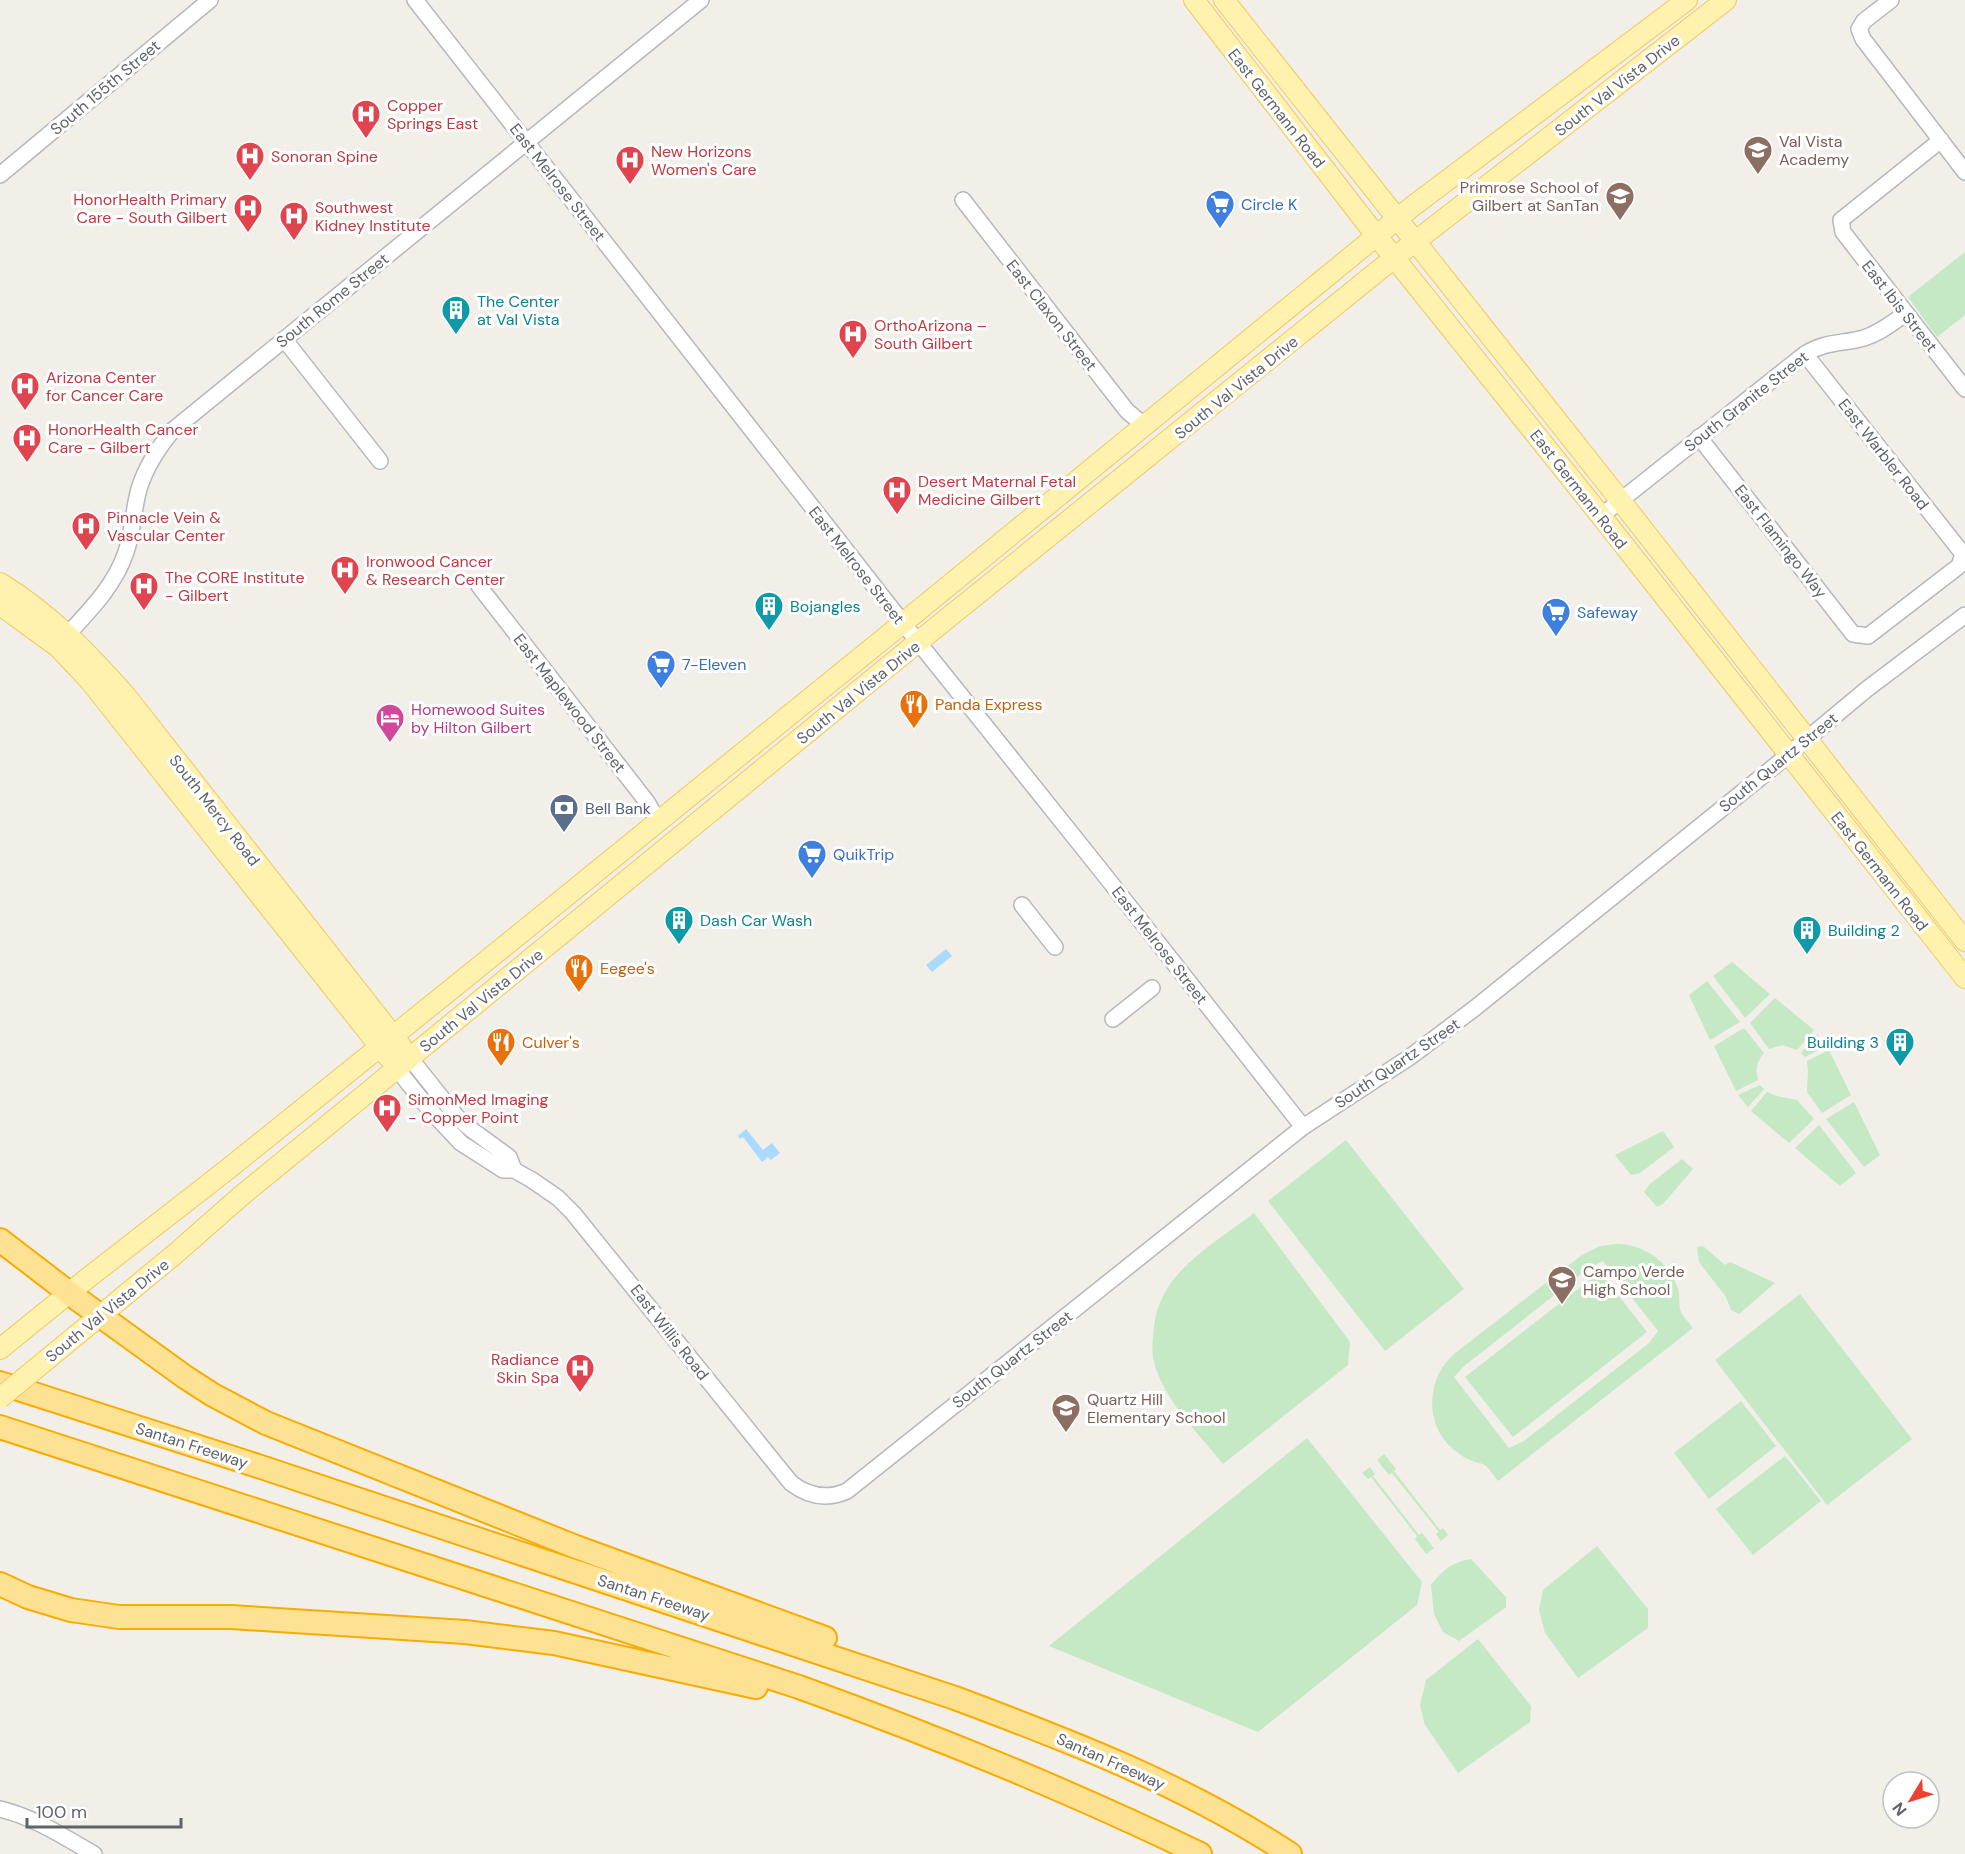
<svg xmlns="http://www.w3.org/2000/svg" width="1965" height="1854" font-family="'DM Sans',sans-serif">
<rect width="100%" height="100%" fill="#f1efe8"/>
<path fill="#c5e8c5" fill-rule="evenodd" d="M1965 252V315L1937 337 1908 297Z
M1732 962 1770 994 1745 1018 1713 976Z
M1707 981 1740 1022 1710 1040 1689 995Z
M1775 998 1814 1030 1797 1050 1783 1045 1769 1049 1750 1023Z
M1744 1028 1764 1053C1757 1061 1755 1070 1758 1080L1736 1091 1714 1046Z
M1817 1034 1826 1046 1805 1057 1801 1053Z
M1829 1050 1851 1095 1822 1113 1807 1092 1808 1071 1807 1061Z
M1760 1085 1764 1089 1748 1107 1738 1095Z
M1767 1092 1777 1096 1797 1100 1814 1119 1789 1143 1751 1111Z
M1854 1102 1880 1155 1864 1167 1826 1119Z
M1819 1125 1856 1173 1840 1186 1795 1148Z
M1663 1131 1674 1147 1640 1173 1631 1175 1615 1155Z
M1346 1140 1464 1289 1385 1351 1268 1201Z
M1682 1159 1693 1169 1663 1204 1657 1207 1644 1192 1650 1184Z
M1254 1213 1350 1342 1348 1365 1223 1464C1200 1435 1163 1399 1154 1362 1151 1351 1153 1338 1154 1326 1156 1307 1166 1287 1179 1273 1200 1250 1229 1232 1254 1213Z
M1616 1244C1643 1244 1667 1260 1677 1286 1680 1294 1679 1301 1680 1309 1681 1315 1689 1322 1693 1328L1498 1481C1494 1476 1490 1470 1486 1466 1483 1463 1478 1463 1473 1461 1466 1459 1459 1454 1453 1449 1424 1424 1426 1379 1454 1354L1582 1255 1600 1246ZM1603 1261 1658 1331 1649 1343 1524 1441 1509 1448 1454 1377 1463 1367 1590 1267Z
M1703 1246 1725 1265 1730 1262 1775 1283 1739 1314 1731 1310 1726 1297 1699 1262 1697 1247Z
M1600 1272 1647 1332 1513 1437 1465 1377Z
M1800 1294 1912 1439 1827 1505 1715 1360Z
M1741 1401 1776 1446 1709 1499 1674 1453Z
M1307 1438 1422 1582 1417 1605 1258 1732 1049 1646Z
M1384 1454 1396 1469 1394 1471 1440 1530 1443 1528 1448 1535 1441 1541 1436 1534 1439 1532 1392 1473 1389 1475 1377 1460Z
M1785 1456 1821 1501 1753 1555 1716 1509Z
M1370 1467 1375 1474 1373 1476 1419 1535 1422 1533 1434 1548 1426 1554 1415 1539 1417 1536 1371 1477 1368 1479 1362 1473Z
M1597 1546 1648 1609V1628L1578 1678 1545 1633 1539 1610 1543 1590Z
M1471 1559 1506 1597V1607L1459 1641 1443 1632 1434 1614 1431 1585C1444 1569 1451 1563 1471 1559Z
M1478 1639 1531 1706 1530 1722 1458 1773 1425 1725 1420 1705 1426 1680Z"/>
<path fill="#aadaff" d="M946 949 952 956 932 972 926 965Z
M746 1129 763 1150 772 1143 780 1153 771 1160 768 1157 762 1162 743 1137 740 1139 738 1136Z"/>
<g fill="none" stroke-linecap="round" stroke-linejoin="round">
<g stroke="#b5b8bc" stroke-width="18">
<path id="minor" d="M415 0 903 623 1103 873 1303 1127
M1891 0 1864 21 1859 29 1863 39 1965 172
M1941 140 1841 220 1843 232 1965 389
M0 175 210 0
M963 200 1127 411 1145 426
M284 339 380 461
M1699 437 1853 634 1868 636 1959 566 1963 554 1805 354
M1601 516 1805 354C1826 341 1842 344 1864 338 1880 333 1892 323 1905 314
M479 586 647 802 658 821
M68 634C91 609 115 585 126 552 133 532 133 510 139 489 146 466 158 448 173 430L701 0
M1022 905 1055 947
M1113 1019 1152 988
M410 1058 457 1117 472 1130 509 1157 514 1170
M397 1069 428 1108 461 1143 503 1170H514L532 1180 558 1198 573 1213 791 1483C808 1496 827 1500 847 1491L1303 1127 1410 1057 1475 1008 1771 769 1867 689 1965 615
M0 1809C34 1817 64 1837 94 1854"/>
</g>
<g stroke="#f2c960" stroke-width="22">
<path id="major" d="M1194 0 1364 220 1601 516 1965 978
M1224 0 1620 500 1965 941
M0 583C49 613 88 653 126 696L401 1046
M0 605 58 647 90 681 388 1057
M0 1349 84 1281 228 1169 485 962 903 623 1413 206 1687 0
M56 1352 175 1254 241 1196 918 642 1394 258 1726 0"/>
</g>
<g stroke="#f9ab00" stroke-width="26">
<path id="highway" d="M0 1240 69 1293 185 1377 213 1395 266 1423 576 1547 825 1638
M0 1383 261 1467 955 1698C1070 1741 1187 1786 1290 1854
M0 1427 799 1687C935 1736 1070 1791 1200 1854
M0 1584 28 1597 71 1610 119 1617H231L465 1632 554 1643 756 1687"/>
</g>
<use href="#minor" stroke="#fff" stroke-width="15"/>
<use href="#major" stroke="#fff2af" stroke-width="20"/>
<use href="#highway" stroke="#fde293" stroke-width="22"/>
<g stroke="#f2c960" stroke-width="22" stroke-linecap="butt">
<path id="major-bridge" d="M0 1398 56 1352"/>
</g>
<use href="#major-bridge" stroke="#fff2af" stroke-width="20"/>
</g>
<defs>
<g id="hospital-pin" transform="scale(1.5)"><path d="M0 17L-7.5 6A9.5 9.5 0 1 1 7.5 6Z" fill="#e0444e" stroke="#fff"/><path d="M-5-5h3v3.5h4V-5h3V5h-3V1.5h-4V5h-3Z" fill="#fff"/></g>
<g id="school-pin" transform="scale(1.5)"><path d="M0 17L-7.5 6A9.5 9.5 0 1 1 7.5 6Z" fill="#8d6e63" stroke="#fff"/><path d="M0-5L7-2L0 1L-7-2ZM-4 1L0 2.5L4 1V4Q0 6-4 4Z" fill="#fff"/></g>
<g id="supermarket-pin" transform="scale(1.5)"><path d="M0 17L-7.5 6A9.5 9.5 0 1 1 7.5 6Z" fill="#3f7fe0" stroke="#fff"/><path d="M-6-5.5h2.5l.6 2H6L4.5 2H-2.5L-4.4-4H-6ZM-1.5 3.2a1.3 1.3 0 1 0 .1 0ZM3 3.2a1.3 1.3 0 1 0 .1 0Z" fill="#fff"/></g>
<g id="building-pin" transform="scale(1.5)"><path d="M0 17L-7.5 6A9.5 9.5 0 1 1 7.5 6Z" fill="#0f9aa8" stroke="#fff"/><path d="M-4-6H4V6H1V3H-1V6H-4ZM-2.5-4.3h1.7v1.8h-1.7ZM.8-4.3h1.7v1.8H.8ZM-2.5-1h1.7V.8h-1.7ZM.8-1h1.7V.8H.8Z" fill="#fff"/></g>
<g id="restaurant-pin" transform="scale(1.5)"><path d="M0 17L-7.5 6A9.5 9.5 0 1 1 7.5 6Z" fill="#e8710a" stroke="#fff"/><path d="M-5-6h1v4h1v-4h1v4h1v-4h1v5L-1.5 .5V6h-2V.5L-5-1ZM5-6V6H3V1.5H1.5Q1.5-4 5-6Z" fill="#fff"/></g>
<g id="hotel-pin" transform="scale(1.5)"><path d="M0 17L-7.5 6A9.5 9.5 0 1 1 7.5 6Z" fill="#d1479c" stroke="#fff"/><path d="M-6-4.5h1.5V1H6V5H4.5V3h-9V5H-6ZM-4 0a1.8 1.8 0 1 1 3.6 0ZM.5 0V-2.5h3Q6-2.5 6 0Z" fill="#fff"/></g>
<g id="bank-pin" transform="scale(1.5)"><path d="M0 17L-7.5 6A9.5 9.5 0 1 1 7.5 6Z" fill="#5c6f8a" stroke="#fff"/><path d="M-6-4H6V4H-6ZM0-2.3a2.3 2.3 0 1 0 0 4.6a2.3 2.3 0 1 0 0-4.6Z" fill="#fff"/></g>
</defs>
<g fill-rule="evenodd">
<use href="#hospital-pin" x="366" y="114"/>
<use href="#school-pin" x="1758" y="150"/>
<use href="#hospital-pin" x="250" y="156"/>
<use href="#hospital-pin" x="630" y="160"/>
<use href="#school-pin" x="1620" y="196"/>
<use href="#supermarket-pin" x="1220" y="204"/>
<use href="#hospital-pin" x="248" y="208"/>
<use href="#hospital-pin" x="294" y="216"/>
<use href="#building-pin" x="456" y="310"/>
<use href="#hospital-pin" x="853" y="334"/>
<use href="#hospital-pin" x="25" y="386"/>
<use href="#hospital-pin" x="27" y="438"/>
<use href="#hospital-pin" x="897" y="490"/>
<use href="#hospital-pin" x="86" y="526"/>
<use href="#hospital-pin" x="345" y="570"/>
<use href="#hospital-pin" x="144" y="586"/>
<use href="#building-pin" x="769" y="606"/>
<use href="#supermarket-pin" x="1556" y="612"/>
<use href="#supermarket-pin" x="661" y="664"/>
<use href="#restaurant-pin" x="914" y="704"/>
<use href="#hotel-pin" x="390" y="718"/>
<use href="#bank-pin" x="564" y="808"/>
<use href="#supermarket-pin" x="812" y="854"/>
<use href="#building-pin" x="679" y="920"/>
<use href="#building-pin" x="1807" y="930"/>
<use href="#restaurant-pin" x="579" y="968"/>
<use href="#restaurant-pin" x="501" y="1042"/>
<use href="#building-pin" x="1900" y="1042"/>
<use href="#hospital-pin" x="387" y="1108"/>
<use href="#school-pin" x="1562" y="1280"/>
<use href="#hospital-pin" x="580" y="1368"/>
<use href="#school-pin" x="1066" y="1408"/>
</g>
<g text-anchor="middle" stroke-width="6" stroke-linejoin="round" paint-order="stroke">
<g font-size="16" fill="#5f6368" stroke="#fff">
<text transform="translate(1617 85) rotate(-38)" y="6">South Val Vista Drive</text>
<text transform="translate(105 87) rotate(-40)" y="6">South 155th Street</text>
<text transform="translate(1277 108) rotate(52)" y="6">East Germann Road</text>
<text transform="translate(558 182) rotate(52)" y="6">East Melrose Street</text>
<text transform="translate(332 300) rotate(-39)" y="6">South Rome Street</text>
<text transform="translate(1900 306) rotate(52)" y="6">East Ibis Street</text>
<text transform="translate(1052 315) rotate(52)" y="6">East Claxon Street</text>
<text transform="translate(1236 387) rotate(-39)" y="6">South Val Vista Drive</text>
<text transform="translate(1746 401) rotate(-38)" y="6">South Granite Street</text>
<text transform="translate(1884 454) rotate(52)" y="6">East Warbler Road</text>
<text transform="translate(1579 489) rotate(52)" y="6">East Germann Road</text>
<text transform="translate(1781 541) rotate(52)" y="6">East Flamingo Way</text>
<text transform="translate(857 565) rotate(52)" y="6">East Melrose Street</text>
<text transform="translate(858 692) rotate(-39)" y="6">South Val Vista Drive</text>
<text transform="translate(570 703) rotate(52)" y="6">East Maplewood Street</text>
<text transform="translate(1778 762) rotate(-39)" y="6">South Quartz Street</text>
<text transform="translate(215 810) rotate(52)" y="6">South Mercy Road</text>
<text transform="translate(1880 871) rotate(52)" y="6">East Germann Road</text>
<text transform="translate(1160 945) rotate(52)" y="6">East Melrose Street</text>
<text transform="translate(481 1000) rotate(-39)" y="6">South Val Vista Drive</text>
<text transform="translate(1397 1063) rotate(-34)" y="6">South Quartz Street</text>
<text transform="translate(107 1310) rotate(-39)" y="6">South Val Vista Drive</text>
<text transform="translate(670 1332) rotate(52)" y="6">East Willis Road</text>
<text transform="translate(1012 1359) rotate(-38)" y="6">South Quartz Street</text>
<text transform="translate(192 1445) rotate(18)" y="6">Santan Freeway</text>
<text transform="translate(654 1597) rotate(18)" y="6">Santan Freeway</text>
<text transform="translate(1111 1761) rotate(24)" y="6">Santan Freeway</text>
</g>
<g font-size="16" fill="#be3a42" stroke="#fff" text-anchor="start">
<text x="387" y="111">Copper<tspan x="387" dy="18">Springs East</tspan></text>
<text x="651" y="157">New Horizons<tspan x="651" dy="18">Women's Care</tspan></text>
<text x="271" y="162">Sonoran Spine</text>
<text x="227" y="205" text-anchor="end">HonorHealth Primary<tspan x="227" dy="18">Care - South Gilbert</tspan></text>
<text x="315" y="213">Southwest<tspan x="315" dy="18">Kidney Institute</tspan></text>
<text x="874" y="331">OrthoArizona –<tspan x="874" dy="18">South Gilbert</tspan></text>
<text x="46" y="383">Arizona Center<tspan x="46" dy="18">for Cancer Care</tspan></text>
<text x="48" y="435">HonorHealth Cancer<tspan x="48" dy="18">Care - Gilbert</tspan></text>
<text x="918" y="487">Desert Maternal Fetal<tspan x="918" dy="18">Medicine Gilbert</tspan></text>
<text x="107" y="523">Pinnacle Vein &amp;<tspan x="107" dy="18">Vascular Center</tspan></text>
<text x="366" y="567">Ironwood Cancer<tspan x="366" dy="18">&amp; Research Center</tspan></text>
<text x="165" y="583">The CORE Institute<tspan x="165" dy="18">- Gilbert</tspan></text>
<text x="408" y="1105">SimonMed Imaging<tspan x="408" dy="18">- Copper Point</tspan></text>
<text x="559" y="1365" text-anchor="end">Radiance<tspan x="559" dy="18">Skin Spa</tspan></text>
</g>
<g font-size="16" fill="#785e54" stroke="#fff" text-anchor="start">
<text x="1779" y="147">Val Vista<tspan x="1779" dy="18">Academy</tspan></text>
<text x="1599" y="193" text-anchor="end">Primrose School of<tspan x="1599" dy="18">Gilbert at SanTan</tspan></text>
<text x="1583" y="1277">Campo Verde<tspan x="1583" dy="18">High School</tspan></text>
<text x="1087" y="1405">Quartz Hill<tspan x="1087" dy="18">Elementary School</tspan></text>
</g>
<g font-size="16" fill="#366cbe" stroke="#fff" text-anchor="start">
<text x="1241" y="210">Circle K</text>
<text x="1577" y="618">Safeway</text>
<text x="682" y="670">7-Eleven</text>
<text x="833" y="860">QuikTrip</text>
</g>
<g font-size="16" fill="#0d838f" stroke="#fff" text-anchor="start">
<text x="477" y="307">The Center<tspan x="477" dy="18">at Val Vista</tspan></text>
<text x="790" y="612">Bojangles</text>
<text x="700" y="926">Dash Car Wash</text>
<text x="1828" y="936">Building 2</text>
<text x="1879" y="1048" text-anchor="end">Building 3</text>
</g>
<g font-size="16" fill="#c56008" stroke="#fff" text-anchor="start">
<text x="935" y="710">Panda Express</text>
<text x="600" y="974">Eegee's</text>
<text x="522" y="1048">Culver's</text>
</g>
<g font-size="16" fill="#b23c85" stroke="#fff" text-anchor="start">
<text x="411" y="715">Homewood Suites<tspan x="411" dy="18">by Hilton Gilbert</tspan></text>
</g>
<g font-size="16" fill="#4e5e75" stroke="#fff" text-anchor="start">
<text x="585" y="814">Bell Bank</text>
</g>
</g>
<g transform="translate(1911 1800) rotate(232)"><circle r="28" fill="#ffffff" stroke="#bfc1c3" stroke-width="1.5"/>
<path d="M0-4.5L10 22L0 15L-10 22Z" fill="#ea4335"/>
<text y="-9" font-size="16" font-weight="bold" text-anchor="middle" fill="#5f6368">N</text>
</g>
<path d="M27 1818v9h154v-9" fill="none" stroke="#5f6368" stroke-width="3"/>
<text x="36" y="1818" font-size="18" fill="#5f6368" stroke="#ffffff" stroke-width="4.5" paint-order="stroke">100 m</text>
</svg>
